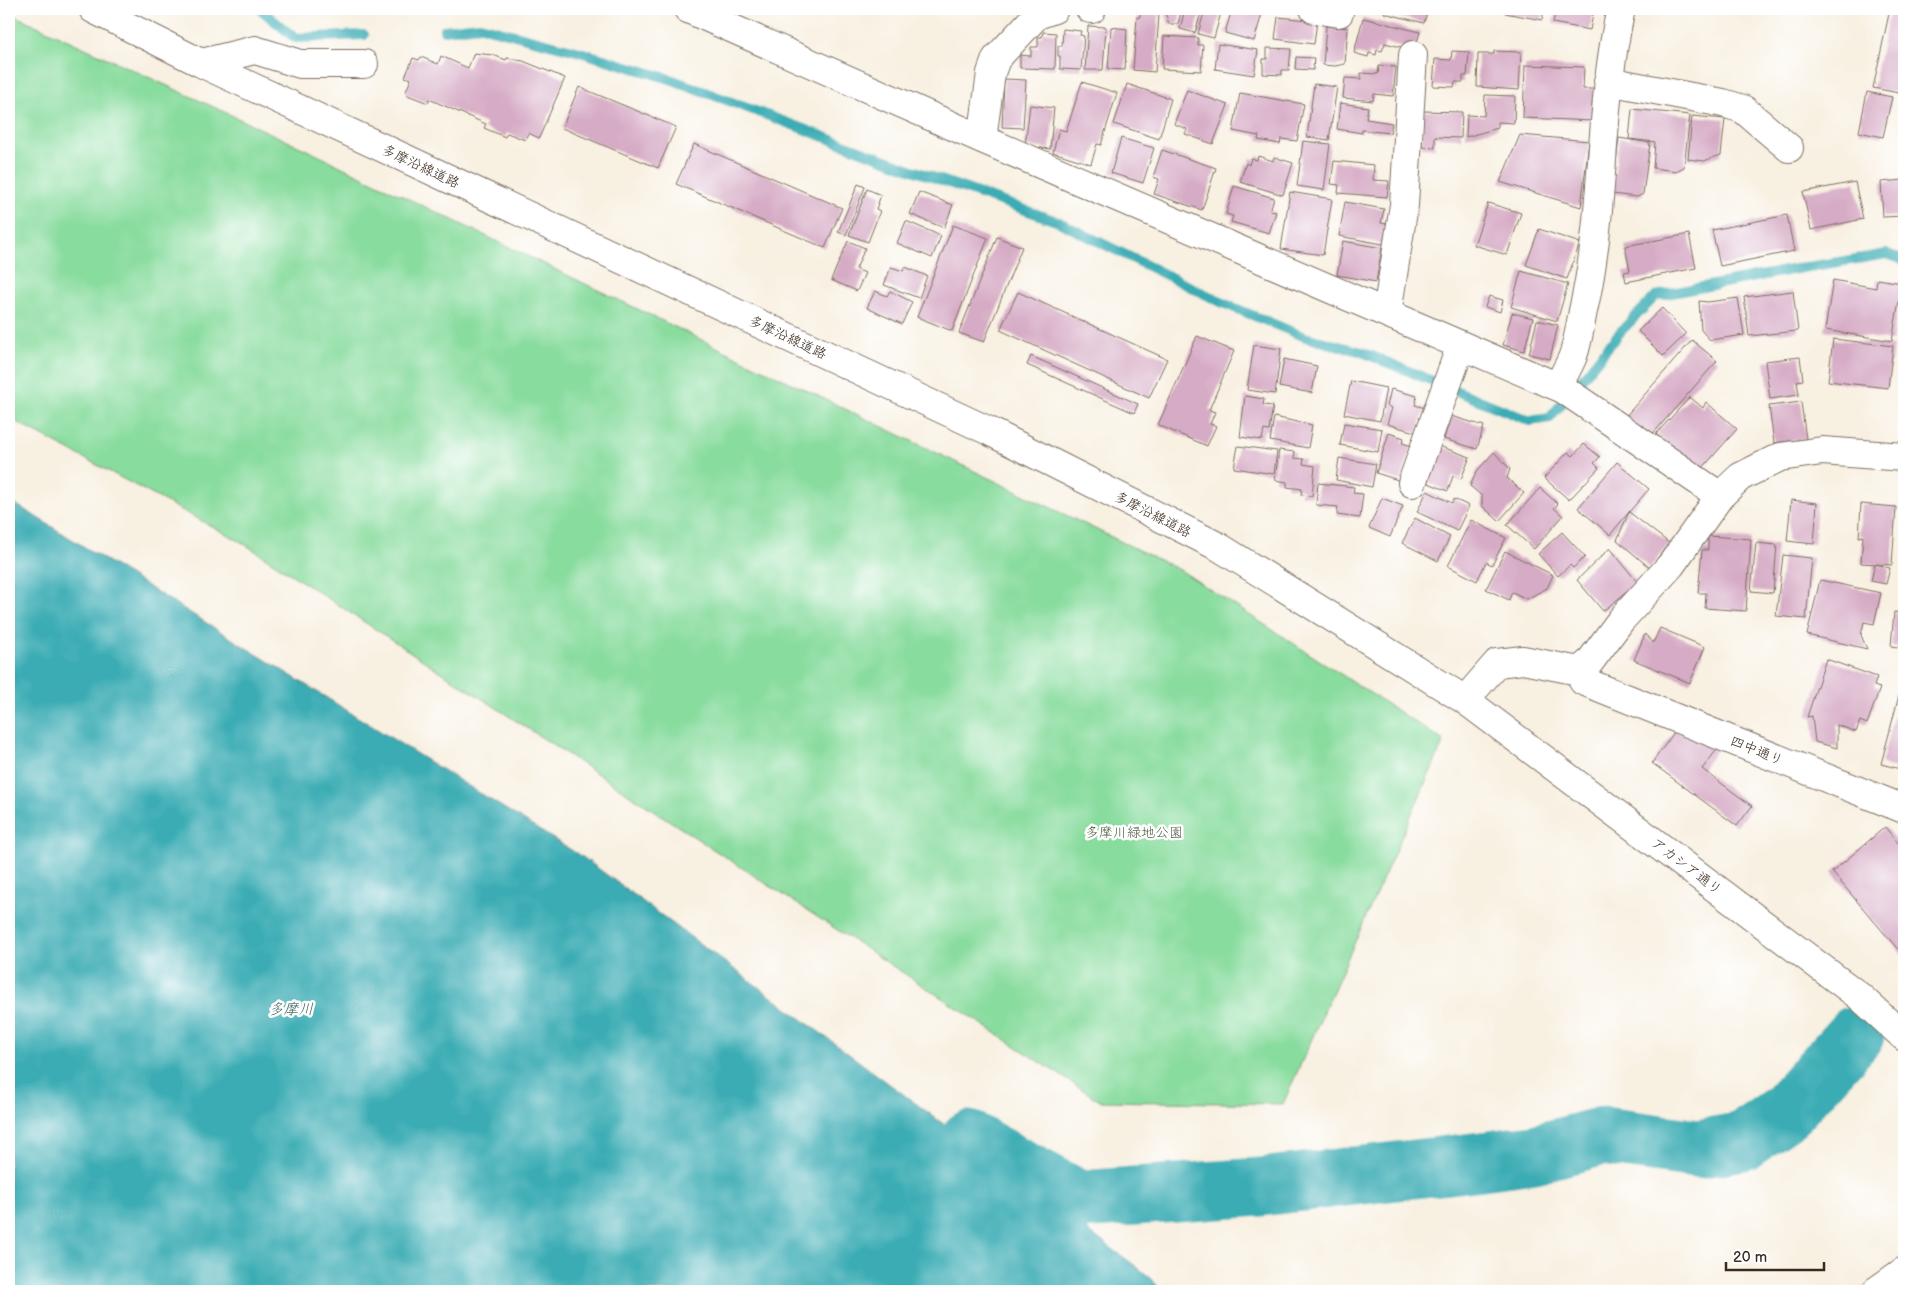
<svg xmlns="http://www.w3.org/2000/svg" width="1913" height="1300" font-family="'Balsamiq Sans','Klee One',sans-serif">
<rect width="100%" height="100%" fill="#fff"/>
<filter id="ink" filterUnits="userSpaceOnUse"><feTurbulence type="fractalNoise" baseFrequency=".02" numOctaves="2"/><feDisplacementMap in="SourceGraphic" scale="10" xChannelSelector="R" yChannelSelector="G"/><feConvolveMatrix kernelMatrix="1 2 1 2 8 2 1 2 1" color-interpolation-filters="sRGB"/></filter>
<filter id="wash" filterUnits="userSpaceOnUse"><feTurbulence type="fractalNoise" baseFrequency=".0096" numOctaves="4" result="noise"/><feDisplacementMap in="SourceGraphic" scale="20" xChannelSelector="R" yChannelSelector="G"/><feGaussianBlur stdDeviation="1.12" result="paint"/><feColorMatrix in="noise" values="0 0 0 0 0 0 0 0 0 0 0 0 0 0 0 0 0 1.4 0 .05"/><feComposite in="paint" operator="in"/></filter>
<g filter="url(#wash)">
<rect width="100%" height="100%" fill="#f8f0e1"/>
<path fill="#88dc9e" stroke="#62835e" d="M9 13 307 150 1180 570 1444 741 1283 1104 1100 1101 243 543 9 418Z"/>
<path fill="#3aacb4" stroke="#3a6b69" d="M9 500 584 858 1145 1273 1163 1291H9Z"/>
<g fill="none" stroke-linecap="round" stroke-linejoin="round">
<path stroke="#3aacb4" stroke-width="10" d="M260 9 295 38 364 35
M444 30 480 26 580 52 673 80 907 168 1059 222 1223 303 1305 337 1362 352 1530 421 1550 418 1621 331 1656 296 1796 269 1887 254 1904 260"/>
<path stroke="#3aacb4" stroke-width="59" d="M969 1140 1079 1200 1260 1187 1474 1162 1534 1154 1603 1136 1697 1149 1743 1141 1786 1111 1855 1035"/>
</g>
<g id="blocks">
<path fill="#d6abc5" d="M1164 9H1182L1178 24H1169Z
M1185 9H1202L1195 33 1180 29Z
M1205 9H1222L1214 38 1198 34Z
M1232 9H1241L1262 14 1254 41 1225 33Z
M1385 9H1428L1424 23 1384 13Z
M1506 9H1544L1542 20 1505 13Z
M1556 9H1594L1590 30 1553 23Z
M1890 9H1904V94L1873 88Z
M1140 12 1159 14 1155 72 1133 70 1137 17H1140Z
M1278 17 1317 21 1314 44 1275 39Z
M1363 18 1420 32 1416 46 1405 48 1385 43 1382 51 1377 50 1376 55 1369 53 1368 57 1354 53Z
M1088 26 1106 27 1103 70H1085Z
M1326 26 1348 28 1345 64 1335 66 1323 65Z
M1111 27 1127 29 1125 70 1108 69Z
M1063 29 1081 31 1080 35 1084 36 1081 70 1060 69V56H1058V46H1062Z
M1043 32 1056 33 1055 69 1020 68V55L1031 56V47H1038V37H1042Z
M1164 36 1198 38V45H1203L1201 71 1162 69Z
M1218 44 1258 50 1254 75 1215 69Z
M1267 48 1291 49 1289 70H1282V75L1263 74V59H1267Z
M1452 51 1469 52 1467 76H1463V82H1455L1454 87 1433 86 1435 59 1451 60Z
M1494 51 1521 52 1519 90 1477 87 1478 54H1494Z
M474 53 493 55 506 60 507 58 523 61 565 78 539 138 528 133 525 140 507 133 505 137 484 128 486 124 429 99 428 103 405 94 411 79 405 77 413 58 419 60 421 57 438 64 441 56 468 68Z
M1296 57 1314 58 1313 70 1295 69Z
M1525 65 1584 67 1583 89H1595L1594 121 1523 118Z
M1379 66 1396 67 1393 96 1374 94 1373 101 1343 98 1345 78 1361 79V73L1378 74Z
M1004 79 1026 80 1023 128 1002 127Z
M1082 82 1117 93 1101 145 1097 144 1091 164 1053 152 1059 129 1066 131Z
M1127 84 1171 99 1159 139 1114 124Z
M1314 84 1337 87 1329 140 1307 137Z
M579 87 676 127 658 168 562 128Z
M1187 90 1228 105 1213 144 1185 134 1187 129 1174 124Z
M1867 92 1892 97 1883 137 1859 132Z
M1240 93 1304 104 1297 141 1281 139 1280 144 1258 140 1259 136 1233 131Z
M1485 95 1515 96 1514 123 1498 122V128L1466 137 1467 115 1484 116Z
M1340 103 1368 107 1366 119 1392 123 1390 133 1362 130V133L1337 129Z
M1030 105 1054 108 1050 149 1025 146Z
M1632 109 1690 115 1684 167 1676 171 1653 168 1655 142 1629 139Z
M1423 111 1462 112 1461 138 1435 137V148L1422 147Z
M1692 116 1725 119 1721 155 1704 161 1688 159Z
M1520 135 1589 141 1581 207 1500 182Z
M1121 138 1154 148 1143 183 1111 173Z
M1619 138 1650 143 1643 194 1637 197 1612 194Z
M1303 141 1330 144 1324 190 1297 186Z
M694 144 842 208 825 248 676 184Z
M1162 150 1216 168 1202 210 1154 194 1159 179 1153 177Z
M1258 156 1273 161 1274 157 1293 163 1283 195 1240 182 1246 163 1249 165 1251 158 1257 160Z
M1334 161 1374 165 1373 180 1389 181 1387 197 1338 193 1339 185 1331 184Z
M1904 180V216L1883 217 1881 182Z
M1855 182 1863 219 1811 230 1803 192Z
M858 184 865 187 846 235 838 232Z
M1234 186 1274 198 1270 211 1276 212 1269 233 1231 222 1233 216 1226 214Z
M867 189 881 195 876 209 880 211 868 242 849 235Z
M919 192 953 205 944 228 910 214Z
M1290 192 1332 199 1323 255 1281 249Z
M1345 202 1384 209 1381 223 1387 224 1383 244 1339 236Z
M1488 203 1521 213 1507 255 1474 245Z
M1787 215 1794 251 1720 266 1712 230Z
M906 221 941 236 932 258 897 243Z
M953 225 988 238 952 331 917 317Z
M1539 229 1580 243 1567 279 1526 265Z
M1689 234 1696 268 1626 282 1624 272 1630 271 1625 246Z
M997 237 1022 247 984 342 959 333Z
M848 241 865 248 856 269 865 273 857 291 831 280Z
M1343 241 1382 248 1376 282 1337 275Z
M891 267 903 271 905 267 927 276 919 298 884 285Z
M1521 271 1568 284 1557 321 1511 307Z
M1877 279 1902 283 1892 341 1825 330 1833 280 1876 288Z
M875 291 887 296 890 291 912 302 902 324 867 308Z
M1793 291 1798 331 1749 336 1744 297Z
M1018 292 1167 359 1149 398 1000 330Z
M1489 296 1503 300 1500 312 1485 307Z
M1738 298 1744 335 1710 340 1701 330 1699 301 1708 302Z
M1662 308 1686 334 1663 356 1638 331Z
M1512 313 1533 318 1524 351 1503 345Z
M1537 320 1558 325 1550 359 1529 354Z
M1197 336 1234 351 1209 410 1215 412 1210 424 1216 426 1207 446 1158 425Z
M1833 339 1893 346 1888 388 1828 381Z
M1692 340 1717 361 1650 437 1626 416Z
M1254 345 1281 349 1275 394 1247 390Z
M1031 356 1138 404 1134 413 1027 365Z
M1800 357 1803 380 1797 381 1799 395 1770 399 1765 361Z
M1284 359 1317 366 1312 393 1279 387Z
M1351 381 1386 388 1380 421 1344 414Z
M1391 389 1417 396 1415 405 1425 408 1418 433 1387 424 1392 408 1387 406Z
M1245 396 1264 399 1263 405 1273 406 1269 431 1264 430 1262 440 1240 437Z
M1690 397 1703 408 1706 402 1737 429 1699 472 1656 434Z
M1801 402 1806 439 1774 443 1769 406Z
M1451 416 1484 426 1477 449 1444 439Z
M1274 417 1312 425 1308 448 1270 441Z
M1344 423 1382 429 1378 452 1340 445Z
M1389 433 1404 438 1402 443 1412 446 1401 481 1376 473Z
M1584 444 1600 457 1594 463 1599 468 1569 500 1544 478 1568 452 1573 456Z
M1238 446 1277 451 1274 474 1234 468Z
M1439 446 1470 457 1461 479 1453 476 1448 491 1426 482Z
M1279 450 1295 452 1294 458 1304 459 1303 464 1315 466 1312 496 1301 495 1302 489 1287 487V482L1275 480Z
M1494 452 1510 469 1507 478 1524 493 1499 521 1482 506V496L1470 486 1477 471Z
M1339 458 1376 464 1372 487 1336 480Z
M1617 462 1649 489 1629 512 1669 543 1650 568 1617 540 1629 512 1610 535 1578 508Z
M1318 483 1354 487 1353 493 1363 494 1360 518 1337 515 1338 507 1316 505Z
M1540 488 1558 504 1554 508 1563 516 1534 549 1507 525Z
M1427 491 1452 503 1454 499 1469 506 1457 531 1417 512Z
M1382 498 1403 506 1390 537 1369 528Z
M1791 500 1817 503 1814 544 1787 541Z
M1861 504 1896 507 1892 565 1861 563 1863 536 1859 537Z
M1415 518 1450 537 1438 561 1402 543Z
M1471 520 1506 538 1492 565 1486 562 1477 581 1448 566Z
M1562 532 1585 557 1573 568 1570 565 1558 576 1538 554Z
M1708 536 1751 539 1746 611 1705 608 1706 593H1698L1702 550H1708Z
M1756 543 1777 545 1773 593 1751 591Z
M1610 548 1638 583 1603 611 1577 580Z
M1505 551 1553 575 1547 588 1527 599 1512 592 1509 600 1486 589Z
M1783 555 1812 558 1806 619 1776 616Z
M1875 564 1890 568 1886 584 1871 581Z
M1820 580 1881 593 1874 624 1864 622 1861 635 1867 649 1807 635Z
M1894 612 1904 613V648L1891 646Z
M1660 628 1705 647 1690 683 1634 660 1645 634 1653 643Z
M1826 659 1877 677 1874 686 1880 688 1867 724 1860 721 1856 732 1837 725V748L1815 742 1812 716 1807 717Z
M1902 684 1904 685V770L1881 764Z
M1675 731 1719 747 1702 769 1752 806 1737 826 1652 763Z
M1885 827 1904 850V952L1902 954 1832 872Z"/>
</g>
</g>
<g filter="url(#ink)">
<use href="#blocks" fill-opacity="0" stroke="#7d6f62" stroke-width="1"/>
<g fill="none" stroke-linecap="round" stroke-linejoin="round">
<g stroke="#7d6f62" stroke-width="30">
<path id="minor" d="M93 9 201 63 989 431 1219 547 1465 700 1859 996 1904 1037
M688 9 982 139 1563 389 1720 496
M1090 9H1092
M1314 9 1339 13
M201 63 255 50 300 64H364
M1608 81 1723 103 1743 109 1789 148
M982 139 991 73 996 59 1037 15 1054 9
M1387 313 1404 205 1413 55
M1558 386C1563 376 1569 366 1573 356 1578 342 1580 326 1583 311 1606 212 1598 108 1621 9
M1412 483 1461 345
M1579 671 1589 663 1621 620 1671 565 1720 496 1740 477 1780 457 1822 451 1904 457
M1579 671 1583 681 1904 809
M1465 700 1497 663 1523 660 1579 671"/>
</g>
<g stroke="#7d6f62" stroke-width="30">
<path id="major" d="M1876 1291 1904 1271"/>
</g>
<use href="#minor" stroke="#fff" stroke-width="28"/>
<use href="#major" stroke="#fff" stroke-width="28"/>
</g>
</g>
<g text-anchor="middle" stroke-width="5" stroke-linejoin="round" paint-order="stroke">
<g font-size="14" fill="#3b2a1e" stroke="#fff">
<text transform="translate(421 166) rotate(25)" y="5">多摩沿線道路</text>
<text transform="translate(788 337) rotate(25)" y="5">多摩沿線道路</text>
<text transform="translate(1153 514) rotate(27)" y="5">多摩沿線道路</text>
<text transform="translate(1757 750) rotate(22)" y="5">四中通り</text>
<text transform="translate(1687 866) rotate(37)" y="5">アカシア通り</text>
</g>
<g font-size="14" fill="#525f44" stroke="#fff">
<text x="1134" y="837">多摩川緑地公園</text>
</g>
<g font-size="15" font-style="italic" fill="#3b6462" stroke="#fff">
<text x="291" y="1014">多摩川</text>
</g>
</g>
<rect width="1913" height="1300" fill="none" stroke="#fff" stroke-width="30"/>
<path d="M1726 1262v8h98v-8" fill="none" stroke="#3b2a1e" stroke-width="2.5"/>
<text x="1733" y="1262" font-size="15" fill="#3b2a1e" stroke="#ffffff" stroke-width="4" paint-order="stroke">20 m</text>
</svg>
